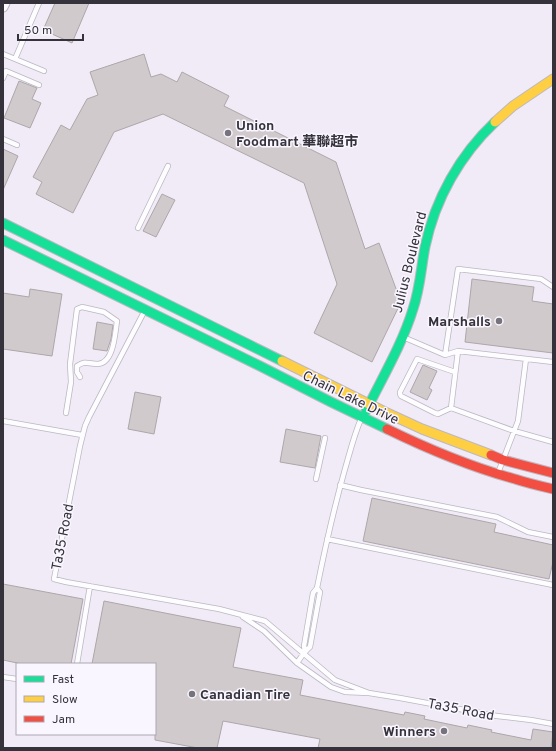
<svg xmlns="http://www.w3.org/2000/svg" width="556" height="751" font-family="Overpass,'Noto Sans SC',sans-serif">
<rect width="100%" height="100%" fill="#f0ebf7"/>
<path fill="#d0cacc" stroke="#ada7a9" d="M55 3H89L72 43 43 30Z
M144 54 151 77 161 74 177 82 182 72 229 96 224 106 336 162 365 249 379 243 401 302 372 362 314 333 337 284 304 183 163 114 114 132 73 213 36 194 42 182 33 177 61 125 70 130 87 99 98 95 90 72Z
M19 81 37 88 32 99 41 103 30 128 4 118Z
M3 149 18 156 3 190Z
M162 194 175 200 156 237 143 231Z
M472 279 534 287 532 301 553 304V353L465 342Z
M30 289 62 294 52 356 3 349V293L29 297Z
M97 322 113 325 111 339 107 351 93 349Z
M423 365 437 371 429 388 432 390 427 400 410 392Z
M135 392 161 397 154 434 128 429Z
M286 429 321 436 315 468 280 462Z
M372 498 496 524 494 532 553 545V562L549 579 363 541Z
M3 584 83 599 71 664H22L3 660Z
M104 601 241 628 233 667 303 680 300 695 404 715 405 712 425 716 424 719 467 728 468 725 492 730 491 732 531 740 533 729 553 732 551 748H318L320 739 223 721 217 748H198L155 740V664H92Z"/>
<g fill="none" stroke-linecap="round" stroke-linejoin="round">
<g stroke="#bcb8c1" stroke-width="6">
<path id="lane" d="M3 54 44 71
M15 59 39 3
M3 78 6 71 39 85
M3 139 17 145
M138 228 168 166
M144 312 89 417 85 426 80 446 54 579 66 582 219 609 265 621 335 680 369 693
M403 337 445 355 458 351 553 362
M458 351 451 408 514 431 553 442
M445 355 458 269 541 279 553 287
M451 408 438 414 435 413 401 396 400 394V392L417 359 455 372
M66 413 71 382 70 364 77 309 82 307 104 312 117 321C115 333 114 363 98 364 88 364 86 360 77 366V372L80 377
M3 421 82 435
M498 473 518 421 526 359
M316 479 325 438
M340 485 361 490 497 517 528 532 553 537
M327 539 553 585
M243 617 264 631 297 663 331 687 345 692 369 693 400 698 497 716 531 720 553 724
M305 651 304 646 313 593 317 588C325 548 334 508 345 469 350 452 354 435 361 419
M297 663C301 657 304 652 310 647L320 592 317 588
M77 664 90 586
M3 677 17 679"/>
</g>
<g stroke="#bcb8c1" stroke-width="11">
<path id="street" d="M3 7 5 3"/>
</g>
<g stroke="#bcb8c1" stroke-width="11">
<path id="fast" d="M3 223 282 361
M3 240 260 366 331 402 387 429
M366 411C382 378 402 345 413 309 420 289 421 268 425 247 435 199 460 155 495 122"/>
</g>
<g stroke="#bcb8c1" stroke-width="11">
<path id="slow" d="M495 122 513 106 553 79
M282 361 385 412 422 429 491 455"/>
</g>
<g stroke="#bcb8c1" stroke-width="11">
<path id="jam" d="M387 429C428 449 471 467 515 479 527 483 540 486 553 489
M491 455 503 460 553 473"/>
</g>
<use href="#lane" stroke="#fdfcfe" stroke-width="4.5"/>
<use href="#street" stroke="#fdfcfe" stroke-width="9"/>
<use href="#fast" stroke="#16e098" stroke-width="9"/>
<use href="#slow" stroke="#ffcf43" stroke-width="9"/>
<use href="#jam" stroke="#f24e42" stroke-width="9"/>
</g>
<g fill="#77737d" stroke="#faf6ff" stroke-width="1.5">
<circle cx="228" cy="133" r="4"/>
<circle cx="499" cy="321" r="4"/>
<circle cx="192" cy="694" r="4"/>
<circle cx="444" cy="731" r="4"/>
</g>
<g text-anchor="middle" stroke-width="3" stroke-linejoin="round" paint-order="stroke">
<g font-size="14" font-weight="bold" fill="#36323b" stroke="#faf6ff" text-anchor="start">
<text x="236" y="130">Union<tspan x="236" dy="16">Foodmart 華聯超市</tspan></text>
<text x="491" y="326" text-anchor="end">Marshalls</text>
<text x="200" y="699">Canadian Tire</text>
<text x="436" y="736" text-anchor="end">Winners</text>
</g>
<g font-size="14" fill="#36323b" stroke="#faf6ff">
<text transform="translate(409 262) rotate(-76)" y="5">Julius Boulevard</text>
<text transform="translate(351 397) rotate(26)" y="5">Chain Lake Drive</text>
<text transform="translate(62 537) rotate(-79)" y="5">Ta35 Road</text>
<text transform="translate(461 709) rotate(11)" y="5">Ta35 Road</text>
</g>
</g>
<rect width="556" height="751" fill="none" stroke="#36323b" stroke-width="8"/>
<rect x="16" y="663" width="140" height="72" fill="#faf6ff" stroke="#aca8b1"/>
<rect x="24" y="676" width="20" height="6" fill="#16e098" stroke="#aca8b1"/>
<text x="52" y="683" font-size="12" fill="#36323b">Fast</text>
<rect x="24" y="696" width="20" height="6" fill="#ffcf43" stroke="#aca8b1"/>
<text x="52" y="703" font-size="12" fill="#36323b">Slow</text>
<rect x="24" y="716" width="20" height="6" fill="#f24e42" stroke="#aca8b1"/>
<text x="52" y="723" font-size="12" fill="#36323b">Jam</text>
<path d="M18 34v6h65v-6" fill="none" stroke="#36323b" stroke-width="2"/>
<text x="24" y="34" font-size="12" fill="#36323b" stroke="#faf6ff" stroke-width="3" paint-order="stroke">50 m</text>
</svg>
